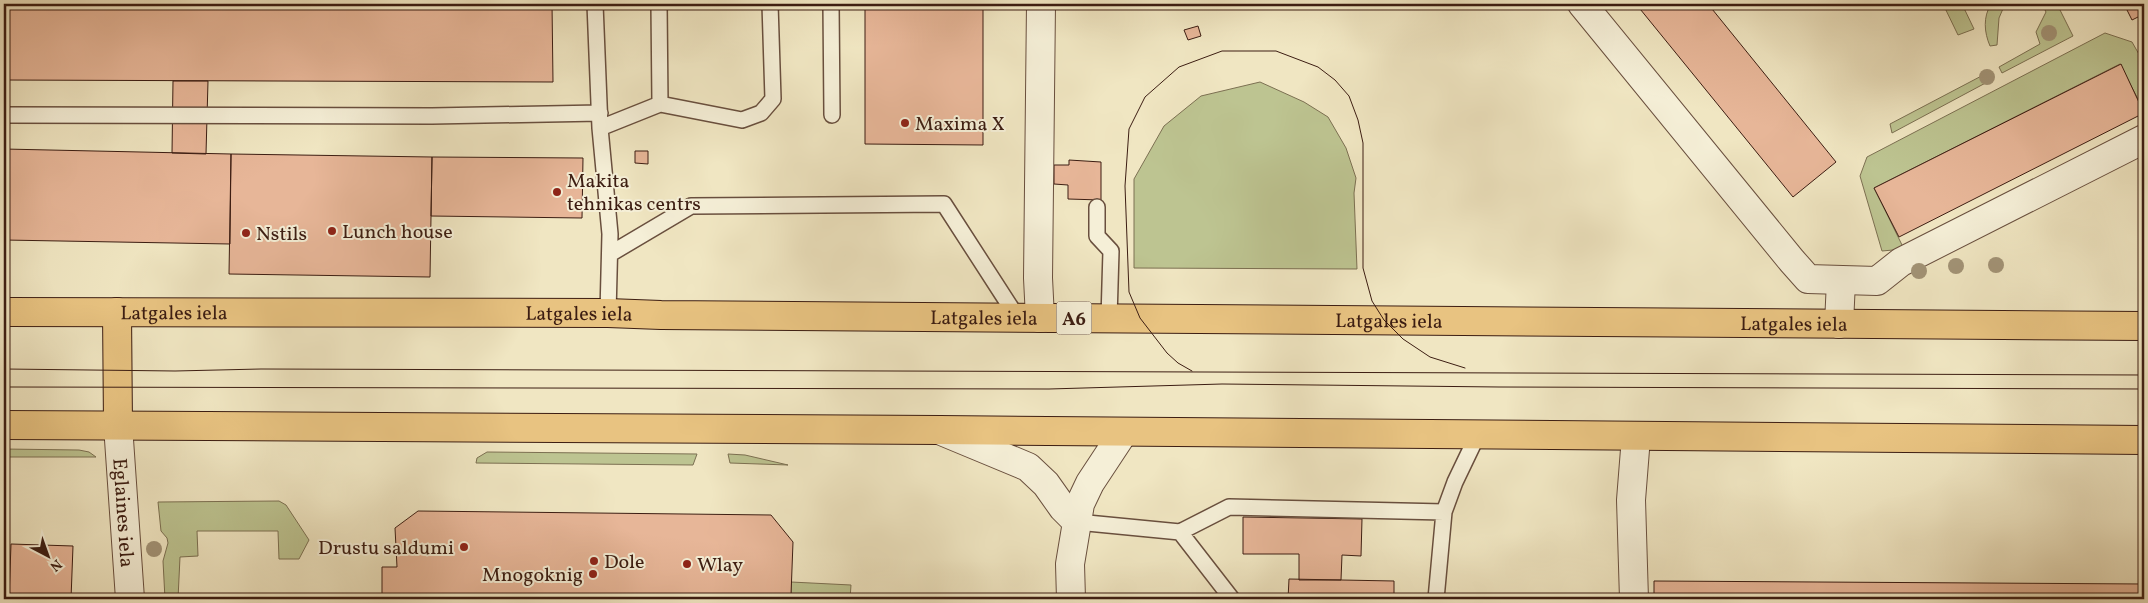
<svg xmlns="http://www.w3.org/2000/svg" width="2148" height="603" font-family="Vollkorn,serif">
<rect width="100%" height="100%" fill="#f0e6c2"/>
<filter id="stains"><feTurbulence type="fractalNoise" baseFrequency=".004" numOctaves="4"/><feColorMatrix values="0 0 0 0 .2 0 0 0 0 .09 0 0 0 0 .02 0 0 0 .5 -.17"/></filter>
<radialGradient id="worn" r=".72"><stop offset=".6" stop-color="#630" stop-opacity="0"/><stop offset="1" stop-color="#630" stop-opacity=".3"/></radialGradient>
<path fill="#bdc491" stroke="#7c7052" d="M1943 4H1962L1974 29 1958 35Z
M1991 4H2005L1999 18 1997 45 1990 46C1984 32 1983 17 1991 4Z
M2042 4H2057L2073 36 2002 73 1999 67 2040 44 2036 32 2046 12Z
M2105 33 2132 42 2144 63V111L2120 64 1874 188 1904 249 1882 251 1860 176 1867 157Z
M1989 72 1993 79 1892 133 1890 124Z
M1260 82 1304 102 1328 117 1346 148 1356 178 1354 193 1357 269 1134 268V179L1164 126 1201 96Z
M4 449 79 450 89 452 96 457H4Z
M487 452 697 454 693 465 476 463 477 458Z
M728 454 745 455 788 465 730 463Z
M279 501 286 505 309 540 299 559H279L278 531H197L198 556 180 557 178 599H165L163 561 168 543 167 538 161 531 158 502Z
M791 582 851 585 850 599H823V596L791 595Z"/>
<path fill="#e7b698" stroke="#3c1d12" d="M4 4H552L553 82 4 80Z
M865 4H983V145L865 144Z
M1636 4H1708L1836 162 1793 197Z
M2124 4H2144V14L2132 20Z
M1198 26 1201 36 1188 40 1184 30Z
M2121 64 2144 113 1899 237 1874 188Z
M173 81H208L206 154 172 153Z
M4 149 231 154 230 244 4 240Z
M635 151H648V164L635 163Z
M231 154 432 157 430 277 229 274Z
M432 157 583 158 582 218 431 216Z
M1069 160 1101 162V200L1068 199V185L1054 184V165H1069Z
M418 511 771 515 793 542 791 595 823 596V599H413V597L382 595V567H397L395 528Z
M1243 517 1362 519 1361 556 1342 555 1341 580H1299V554H1243Z
M11 544 73 546 71 599H9Z
M1289 579 1394 581V599H1288Z
M1654 581 2144 584V599H1654Z"/>
<g fill="none" stroke-linecap="round" stroke-linejoin="round">
<g stroke="#694f3e" stroke-width="18">
<path id="service" d="M595 4 600 128 610 234 608 313
M659 4 660 104
M831 4 832 115
M4 115 432 116 600 113
M600 128 660 104 742 120 761 113 773 99 770 4
M1097 207V236L1111 251 1109 318
M610 254 691 206 944 204 1017 317
M1077 522 1180 532 1229 507 1444 512
M1180 532 1232 599
M1436 599 1444 512 1455 482 1478 434"/>
</g>
<g stroke="#694f3e" stroke-width="30">
<g id="minor">
<path d="M1582 4 1792 261 1808 279 1877 281 1901 262 2144 139"/>
<path d="M1040 318 1038 278 1041 4"/>
<path d="M1839 324 1841 281"/>
<path id="s1" d="M118 425 130 599"/>
<path d="M939 430 1028 467 1046 484 1063 508 1077 522"/>
<path d="M1071 599 1070 564 1080 504 1090 483 1123 433"/>
<path d="M1634 599 1631 500 1636 437"/>
</g>
</g>
<g stroke="#3c1d12" stroke-width="30">
<g id="trunk">
<path id="s2" d="M4 312 608 313 661 315 2144 326"/>
<path d="M117 312 118 425"/>
<path d="M4 425 939 430 2144 440"/>
</g>
</g>
<use href="#service" stroke="#f5efd7" stroke-width="15"/>
<use href="#minor" stroke="#f5efd7" stroke-width="28"/>
<use href="#trunk" stroke="#e8c381" stroke-width="28"/>
<path stroke="#3c1d12" stroke-width="1" d="M4 369 175 371 261 369 2144 375
M1192 371 1178 363 1167 353 1140 318 1129 292 1125 186 1129 129 1145 97 1179 67 1222 51H1276L1318 67 1335 80 1349 96 1358 120 1363 143V268L1372 301 1384 320 1403 339 1430 357 1465 368
M4 387 1049 389 1222 384 1499 387 2144 389"/>
</g>
<g fill="#a29376">
<circle cx="2049" cy="33" r="8"/>
<circle cx="1987" cy="77" r="8"/>
<circle cx="1996" cy="265" r="8"/>
<circle cx="1956" cy="266" r="8"/>
<circle cx="1919" cy="271" r="8"/>
<circle cx="154" cy="549" r="8"/>
</g>
<g fill="#8f2418" stroke="#f5efd7" stroke-width="2">
<circle cx="905" cy="123" r="5"/>
<circle cx="557" cy="192" r="5"/>
<circle cx="332" cy="231" r="5"/>
<circle cx="246" cy="233" r="5"/>
<circle cx="464" cy="547" r="5"/>
<circle cx="594" cy="561" r="5"/>
<circle cx="687" cy="564" r="5"/>
<circle cx="593" cy="574" r="5"/>
</g>
<g text-anchor="middle" stroke-width="4" stroke-linejoin="round" paint-order="stroke">
<rect fill="#f5efd7" stroke="#745c4d" stroke-width="1" x="1056.5" y="301.5" width="35" height="33" rx="4"/>
<g font-size="19" font-weight="bold" fill="#3c1d12">
<text x="1074" y="325">A6</text>
</g>
<g font-size="20" fill="#3c1d12" stroke="#f5efd7" text-anchor="start">
<text x="915" y="130">Maxima X</text>
<text x="567" y="187">Makita<tspan x="567" dy="23">tehnikas centrs</tspan></text>
<text x="342" y="238">Lunch house</text>
<text x="256" y="240">Nstils</text>
<text x="454" y="554" text-anchor="end">Drustu saldumi</text>
<text x="604" y="568">Dole</text>
<text x="697" y="571">Wlay</text>
<text x="583" y="581" text-anchor="end">Mnogoknig</text>
</g>
<g font-size="20" fill="#3c1d12" stroke="#f5efd7">
<text dy="7" stroke="none"><textPath href="#s2" startOffset="170">Latgales iela</textPath></text>
<text dy="7" stroke="none"><textPath href="#s2" startOffset="575">Latgales iela</textPath></text>
<text dy="7" stroke="none"><textPath href="#s2" startOffset="980">Latgales iela</textPath></text>
<text dy="7" stroke="none"><textPath href="#s2" startOffset="1385">Latgales iela</textPath></text>
<text dy="7" stroke="none"><textPath href="#s2" startOffset="1790">Latgales iela</textPath></text>
<text dy="7" stroke="none"><textPath href="#s1" startOffset="88">Eglaines iela</textPath></text>
</g>
</g>
<rect width="2148" height="603" fill="none" stroke="#f0e6c2" stroke-width="20"/>
<rect x="5" y="5" width="2138" height="593" fill="none" stroke="#3c1d12" stroke-width="2.5"/>
<rect x="10" y="10" width="2128" height="583" fill="none" stroke="#3c1d12"/>
<g transform="translate(48 556) rotate(139)" stroke="#f5efd7" stroke-width="4" paint-order="stroke">
<path d="M0-4L9 19L0 12L-9 19Z" fill="#3c1d12"/>
<text y="-8" font-size="14" font-weight="bold" text-anchor="middle" fill="#3c1d12">N</text>
</g>
<rect width="100%" height="100%" filter="url(#stains)"/>
<rect width="100%" height="100%" fill="url(#worn)"/>
</svg>
